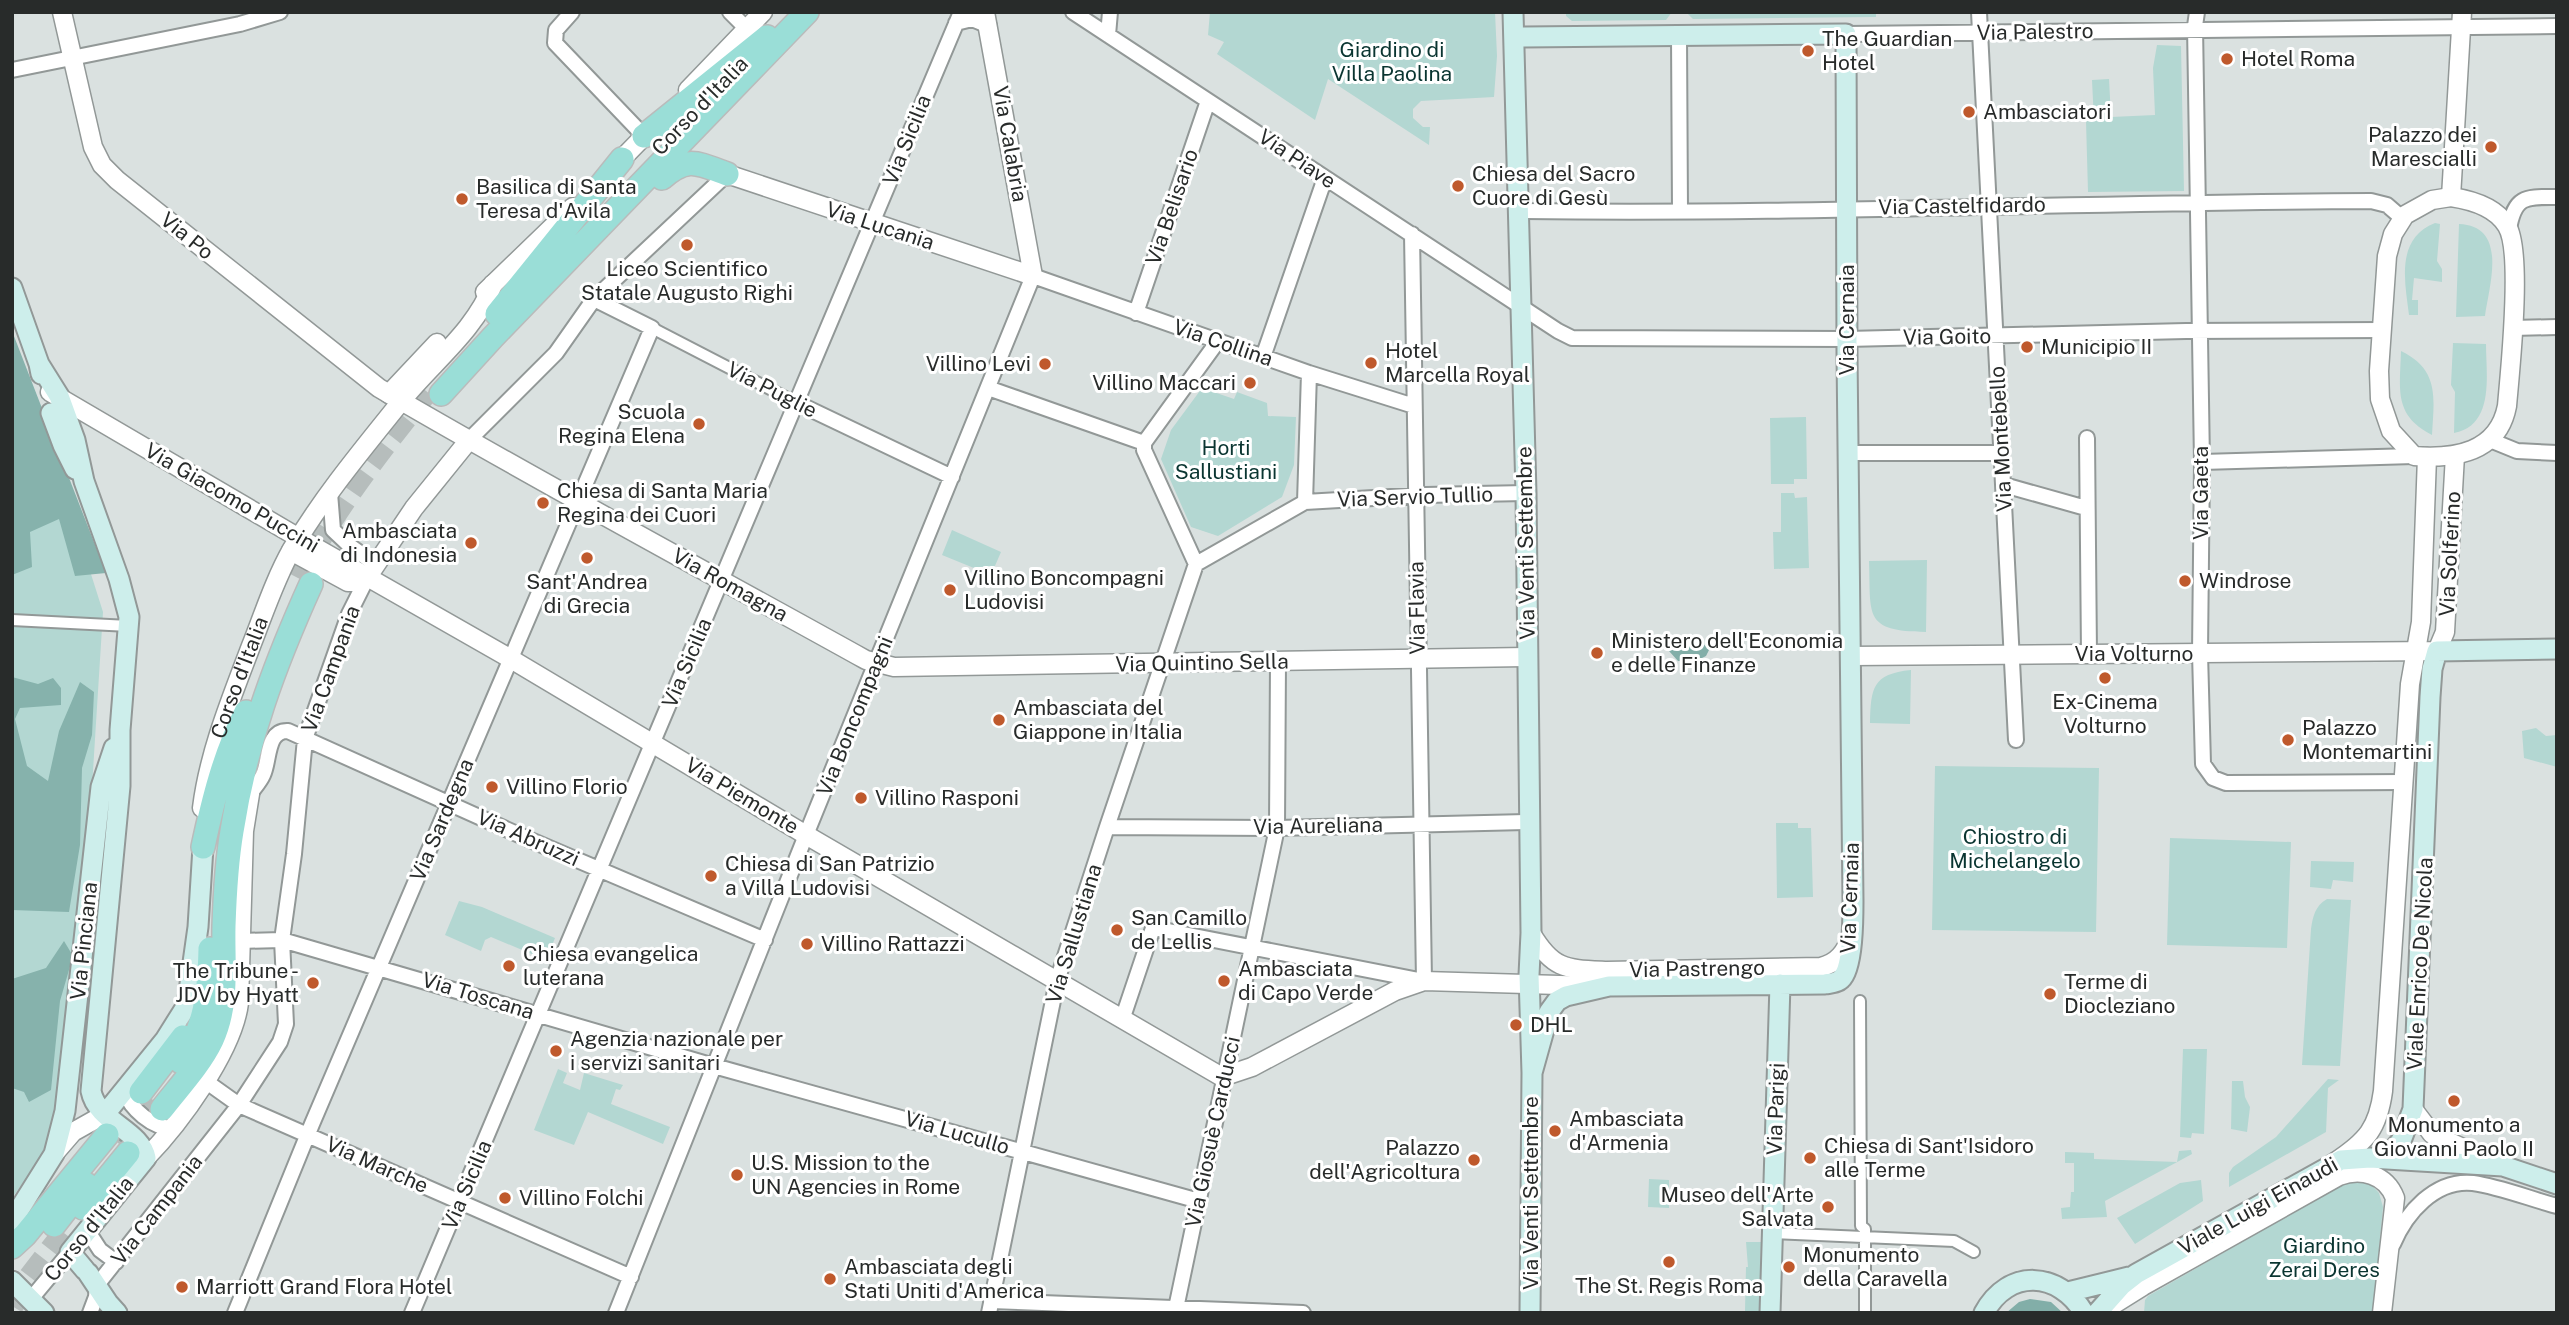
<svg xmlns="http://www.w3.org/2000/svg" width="2569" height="1325" font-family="'Public Sans',sans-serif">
<rect width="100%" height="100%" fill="#dae1e0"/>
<path fill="#b3d7d2" d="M1210 12H1495L1497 56 1494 97 1421 101 1413 109V118L1423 127H1430L1429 145 1328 79 1315 120 1217 54 1224 42 1208 35Z
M1566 12H1672L1666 20 1572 21 1566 16Z
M1876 12V17L1693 19 1687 13Z
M2157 45 2181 46 2184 191 2088 192 2086 121H2094L2092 80 2109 79 2111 117 2155 115 2153 68Z
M2435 223 2440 224 2437 261 2442 269V282L2414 278 2412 300H2418V315H2409C2405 282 2395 239 2435 223Z
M2459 224C2509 226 2489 286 2485 316L2456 317Z
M12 339 35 397 103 612 79 993 56 1138 12 1198Z
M2453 343 2486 344C2486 375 2495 425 2454 433L2455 392 2451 385Z
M2401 351C2440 370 2434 398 2432 435 2393 415 2400 389 2401 351Z
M1202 388 1234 399 1237 392 1267 403 1268 416 1296 417 1294 465 1282 497 1218 536 1191 527 1161 459 1171 430Z
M1806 417 1807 479H1794V484H1771L1770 418Z
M1781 493H1794L1795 498 1807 497 1809 568 1774 569 1773 532H1781Z
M952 530 1001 552 991 575 942 555Z
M1927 560 1926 632C1863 631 1871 616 1869 561Z
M1911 670 1910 724 1870 723C1871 688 1872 674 1911 670Z
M2536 728 2546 736 2557 735V767L2524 758 2522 731Z
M1935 766 2099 768 2096 932 1932 930Z
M1776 823H1798V828H1811L1813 897 1777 898Z
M2170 838 2291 842 2287 948 2167 945Z
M2311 861 2354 862 2353 882 2333 880 2331 889 2310 887Z
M2327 899 2351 900 2340 1066 2302 1065 2311 929C2313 916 2315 906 2327 899Z
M459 901 482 907 555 938 546 960 491 937 485 940 481 951 445 935Z
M2183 1049H2207L2204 1134 2192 1133 2191 1138 2180 1137Z
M558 1069 567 1073 563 1083 580 1090 584 1073 623 1085 620 1090 616 1089 611 1104 670 1127 663 1144 588 1112 574 1145 534 1130Z
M2328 1079 2339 1080 2328 1088 2326 1132 2229 1187V1173L2233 1167 2276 1137Z
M2232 1081H2243L2245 1097 2250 1107 2247 1132 2231 1129Z
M2191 1150 2192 1154 2105 1201 2107 1217 2062 1219 2061 1208 2070 1207 2071 1192H2074V1163H2065V1152L2094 1153V1159L2177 1162 2179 1151Z
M1649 1179 1669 1180V1208L1648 1207Z
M2201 1180 2203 1201 2135 1244 2117 1218 2180 1183Z
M2348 1181H2368L2379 1193 2383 1207 2374 1306 2371 1313H2144L2145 1300 2148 1296Z
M1746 1242H1761L1759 1312 1745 1311 1746 1267H1748Z"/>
<path fill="#86b2ac" d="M12 331 106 573 75 576 59 519 30 532 32 567 12 575Z
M12 677 38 684 53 678 61 688V705L20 708 15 719 27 766 48 781 59 731 80 682 94 692 92 735 82 768 80 845 69 912 12 910Z
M64 941 73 956 60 1001 51 1090 29 1102 24 1092 12 1088V979L46 968Z"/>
<path fill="#82aea8" d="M1678 640H1700L1709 650 1706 656 1700 659V661H1678L1669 651 1671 645 1678 642Z
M2030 1299 2051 1302 2063 1313H2006L2019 1302Z"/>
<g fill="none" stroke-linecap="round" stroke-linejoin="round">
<path stroke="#b6bdbc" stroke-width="23" stroke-dasharray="23 11" stroke-linecap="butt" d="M298 578C333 510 382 447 430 388
M118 1143 153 1100
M12 1306 29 1278 64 1233"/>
<g stroke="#929897" stroke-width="14">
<path id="pedestrian" d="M652 328 797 403
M12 620 129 626
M1860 1001 1861 1226 1865 1229V1313
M1773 1233 1954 1241 1974 1252"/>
</g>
<g stroke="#929897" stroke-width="18">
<path id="minor" d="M572 12 556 30 555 43 644 136
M730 12 747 29
M1073 12 1558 331 1572 338 1847 339 2186 331 2383 330
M1979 12 2016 740
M2197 12 2195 26 2202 462 2200 653 2203 764 2213 778 2226 783 2404 782
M956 23 972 19 989 26
M1846 34 2557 26
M1108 35 1110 12
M1679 36 1680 211
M12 70 240 24 280 12
M1517 211C1802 215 2086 202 2371 201L2387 205 2402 218
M2509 229C2515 195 2526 197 2557 197
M1136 313 1208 101
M2512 328 2557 327
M1218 341 1144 443V450L1196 564 1305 502 1309 373
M1263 357 1325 178
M988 388 1144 443
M797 403 952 477
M2087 438 2089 654
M469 440 556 353 594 299 727 174
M2490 440 2517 451 2557 453
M1848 453H2002
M2202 462 2414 456
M2004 485 2086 508
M330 493 333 530 350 546 375 564
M1305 502 1425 495 1526 493
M250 794C254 788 260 782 263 775 270 761 266 730 288 731L528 839 765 940
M1107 827 1277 828 1529 822
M240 941 282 940 714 1066 1199 1201
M1122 1020 1153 928 1424 981 1412 234
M204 1080 239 1105 631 1277
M124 1091C131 1109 152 1128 172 1128
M87 1230 100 1250 116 1262
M2393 1244C2406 1213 2435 1179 2473 1183 2501 1187 2530 1199 2557 1206
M30 1300 70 1252
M991 1301 1303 1313
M90 1313 96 1297 97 1285 239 1105 280 1042 286 1024 282 940 294 854 305 739 349 614 367 578
M235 1313 312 1124 652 328 594 299
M412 1313 961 12
M616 1313 806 835 1033 276 1309 373 1414 406
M989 1313 1057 981 1107 827 1196 564
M1175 1313 1277 828 1278 662"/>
</g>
<g stroke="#929897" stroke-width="21">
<g id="tertiary">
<path d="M62 12 93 147 102 165 117 180 379 388C539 482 704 570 866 660L894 667 1528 657"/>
<path d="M688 90 763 12"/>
<path d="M613 168 652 128"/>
<path d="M727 174 1033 276 985 12"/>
<path d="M2451 197C2471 200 2496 207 2507 226 2523 252 2510 371 2507 406 2498 453 2454 459 2414 456L2391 431 2380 399 2379 371 2387 256 2393 234 2405 215 2432 200Z"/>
<path d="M2451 197 2462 12"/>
<path d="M485 292 573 207"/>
<path d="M50 392 299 538 511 659 806 835 1222 1077 1252 1067 1395 991 1424 981 1595 986"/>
<path d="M389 394 437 343"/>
<path d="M291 551 348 582H359L367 578"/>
<path d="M367 578 414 508 469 440"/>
<path d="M1851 656 2437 651 2445 632 2455 455"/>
<path id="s1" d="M202 808C209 752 231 699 251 646 264 613 275 579 292 549 323 497 362 450 399 404 430 364 475 332 493 284"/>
<path d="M1531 933C1553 970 1566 969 1607 971L1821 967C1837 963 1846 953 1850 937"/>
<path d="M2413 1109 2432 1134 2500 1165"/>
<path d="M54 1154 73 1132 105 1114"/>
<path d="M146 1158C180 1123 233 1051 239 1003L244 831 250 794"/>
<path d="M2335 1162C2367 1141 2378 1128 2383 1091L2410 684 2421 622 2427 457"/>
<path d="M2103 1311 2143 1286 2339 1176C2361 1168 2386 1174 2395 1198L2382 1313"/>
</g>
</g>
<g stroke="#929897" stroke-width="23">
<path id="secondary" d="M1513 12 1526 493 1531 933 1529 975 1532 1073 1530 1313
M1514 37 1846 34 1847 354 1853 901C1853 917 1853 969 1841 979 1837 983 1831 983 1825 984L1609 986 1566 996 1557 1001 1549 1012 1532 1073
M12 288 39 364 41 374
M39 364 59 396 75 440 84 481 119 579 129 617 120 730V786L91 1091C97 1122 141 1130 146 1158L70 1252 85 1270
M51 413 63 445 75 469
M105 1114 165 1040 187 1005 198 927 203 847
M2385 1159 2401 1141 2413 1109 2430 697 2432 669 2437 651 2557 649
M12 1221 54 1154 65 1111 101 787 114 748
M88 1273 108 1303 117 1313
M12 1281 44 1313
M2068 1292 2129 1277
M1770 1313 1780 984
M1984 1313C2008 1268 2059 1271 2084 1313
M2097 1313 2122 1285 2136 1274 2341 1160 2370 1158 2503 1166 2557 1184"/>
</g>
<g stroke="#babbbb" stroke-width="26">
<path id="primary" d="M644 136 767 37
M662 178C688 156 697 163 727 174
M497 314 622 159
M441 394 493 337 807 12
M203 847C213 800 224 755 246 712
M181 1062C206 1028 209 990 210 949
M141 1092 183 1037
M162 1109C179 1087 200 1065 212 1040 229 1003 223 965 224 926 225 895 227 861 232 831 246 741 274 666 311 584
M83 1208 128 1153
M54 1225 86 1184
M12 1247 25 1235 107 1135"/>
</g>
<use href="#pedestrian" stroke="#fff" stroke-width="10"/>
<use href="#minor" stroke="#fff" stroke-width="14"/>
<use href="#tertiary" stroke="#fff" stroke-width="18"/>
<use href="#secondary" stroke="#cdeeeb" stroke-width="19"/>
<use href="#primary" stroke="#9aded7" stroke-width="23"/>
</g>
<g fill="#bf592c" stroke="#fff" stroke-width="2.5">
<circle cx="1808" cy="51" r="7"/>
<circle cx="2227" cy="59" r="7"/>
<circle cx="1969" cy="112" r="7"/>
<circle cx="2491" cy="147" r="7"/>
<circle cx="1458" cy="186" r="7"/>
<circle cx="462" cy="199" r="7"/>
<circle cx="687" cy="245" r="7"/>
<circle cx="2027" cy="347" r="7"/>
<circle cx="1371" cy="363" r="7"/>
<circle cx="1045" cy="364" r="7"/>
<circle cx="1250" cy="383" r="7"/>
<circle cx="699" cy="424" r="7"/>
<circle cx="543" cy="503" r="7"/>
<circle cx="471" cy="543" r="7"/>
<circle cx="587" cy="558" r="7"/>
<circle cx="2185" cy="581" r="7"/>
<circle cx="950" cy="590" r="7"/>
<circle cx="1597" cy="653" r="7"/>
<circle cx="2105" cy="678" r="7"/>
<circle cx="999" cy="720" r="7"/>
<circle cx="2288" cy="740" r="7"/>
<circle cx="492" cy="787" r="7"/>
<circle cx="861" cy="798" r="7"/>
<circle cx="711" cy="876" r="7"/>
<circle cx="1117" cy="930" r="7"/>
<circle cx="807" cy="944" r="7"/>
<circle cx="509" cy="966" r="7"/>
<circle cx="1224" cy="981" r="7"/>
<circle cx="313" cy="983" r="7"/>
<circle cx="2050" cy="994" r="7"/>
<circle cx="1516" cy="1025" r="7"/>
<circle cx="556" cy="1051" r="7"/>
<circle cx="2454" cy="1101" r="7"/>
<circle cx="1555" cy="1131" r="7"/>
<circle cx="1810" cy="1158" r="7"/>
<circle cx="1474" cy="1160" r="7"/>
<circle cx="737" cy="1175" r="7"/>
<circle cx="505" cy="1198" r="7"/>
<circle cx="1828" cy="1207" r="7"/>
<circle cx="1669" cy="1262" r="7"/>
<circle cx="1789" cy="1267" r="7"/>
<circle cx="830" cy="1279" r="7"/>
<circle cx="182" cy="1287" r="7"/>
</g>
<g text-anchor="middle" stroke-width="6" stroke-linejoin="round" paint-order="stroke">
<g font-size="21" fill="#282b2a" stroke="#fff">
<text transform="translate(2035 32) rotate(-1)" y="7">Via Palestro</text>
<text transform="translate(700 106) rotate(-46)" y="7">Corso d'Italia</text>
<text transform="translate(907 140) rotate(-68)" y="7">Via Sicilia</text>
<text transform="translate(1010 144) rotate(80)" y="7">Via Calabria</text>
<text transform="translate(1297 159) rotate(34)" y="7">Via Piave</text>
<text transform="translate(1962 206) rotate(-1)" y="7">Via Castelfidardo</text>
<text transform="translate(1172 207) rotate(-71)" y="7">Via Belisario</text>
<text transform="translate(880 226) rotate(18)" y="7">Via Lucania</text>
<text transform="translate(187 236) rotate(39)" y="7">Via Po</text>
<text transform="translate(1847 320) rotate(-90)" y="7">Via Cernaia</text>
<text transform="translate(1947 337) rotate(-1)" y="7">Via Goito</text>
<text transform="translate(1223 343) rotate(19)" y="7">Via Collina</text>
<text transform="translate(772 390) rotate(27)" y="7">Via Puglie</text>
<text transform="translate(2001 439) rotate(-93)" y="7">Via Montebello</text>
<text transform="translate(2201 493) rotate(-90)" y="7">Via Gaeta</text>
<text transform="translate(1415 497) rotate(-2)" y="7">Via Servio Tullio</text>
<text transform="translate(232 498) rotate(30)" y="7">Via Giacomo Puccini</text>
<text transform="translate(1526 543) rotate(-91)" y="7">Via Venti Settembre</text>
<text transform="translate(2450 554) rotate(-87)" y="7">Via Solferino</text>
<text transform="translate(730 585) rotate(29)" y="7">Via Romagna</text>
<text transform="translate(1417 608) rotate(-91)" y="7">Via Flavia</text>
<text x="2134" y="661">Via Volturno</text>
<text transform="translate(687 663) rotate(-67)" y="7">Via Sicilia</text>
<text transform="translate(1202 663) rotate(-1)" y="7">Via Quintino Sella</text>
<text transform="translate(331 669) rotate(-70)" y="7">Via Campania</text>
<text dy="7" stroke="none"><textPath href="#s1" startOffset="136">Corso d'Italia</textPath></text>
<text transform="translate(855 716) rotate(-68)" y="7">Via Boncompagni</text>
<text transform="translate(742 796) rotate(31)" y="7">Via Piemonte</text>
<text transform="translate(442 820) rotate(-67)" y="7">Via Sardegna</text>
<text transform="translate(1318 826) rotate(-1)" y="7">Via Aureliana</text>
<text transform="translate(528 838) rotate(24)" y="7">Via Abruzzi</text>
<text transform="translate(1850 898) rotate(-88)" y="7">Via Cernaia</text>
<text transform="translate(1074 934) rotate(-73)" y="7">Via Sallustiana</text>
<text transform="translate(84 941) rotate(-84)" y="7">Via Pinciana</text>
<text transform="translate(2420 964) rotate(-87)" y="7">Viale Enrico De Nicola</text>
<text transform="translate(1697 969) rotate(-1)" y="7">Via Pastrengo</text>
<text transform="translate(478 996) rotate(17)" y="7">Via Toscana</text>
<text transform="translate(1776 1109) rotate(-88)" y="7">Via Parigi</text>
<text transform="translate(1213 1132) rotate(-78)" y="7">Via Giosuè Carducci</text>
<text transform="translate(957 1133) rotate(16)" y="7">Via Lucullo</text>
<text transform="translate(377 1165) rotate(24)" y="7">Via Marche</text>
<text transform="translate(467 1185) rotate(-67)" y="7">Via Sicilia</text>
<text transform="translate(1531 1193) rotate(-90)" y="7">Via Venti Settembre</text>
<text transform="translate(2258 1206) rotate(-29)" y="7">Viale Luigi Einaudi</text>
<text transform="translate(157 1210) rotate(-52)" y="7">Via Campania</text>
<text transform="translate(89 1229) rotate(-51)" y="7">Corso d'Italia</text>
</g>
<g font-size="21" fill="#282b2a" stroke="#fff" text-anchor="start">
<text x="1822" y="46">The Guardian<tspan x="1822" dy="24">Hotel</tspan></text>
<text x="2241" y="66">Hotel Roma</text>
<text x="1983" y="119">Ambasciatori</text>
<text x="2477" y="142" text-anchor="end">Palazzo dei<tspan x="2477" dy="24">Marescialli</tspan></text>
<text x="1472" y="181">Chiesa del Sacro<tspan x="1472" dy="24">Cuore di Gesù</tspan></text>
<text x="476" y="194">Basilica di Santa<tspan x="476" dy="24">Teresa d'Avila</tspan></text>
<text x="687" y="276" text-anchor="middle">Liceo Scientifico<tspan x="687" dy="24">Statale Augusto Righi</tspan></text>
<text x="2041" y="354">Municipio II</text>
<text x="1385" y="358">Hotel<tspan x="1385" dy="24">Marcella Royal</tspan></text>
<text x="1031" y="371" text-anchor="end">Villino Levi</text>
<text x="1236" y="390" text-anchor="end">Villino Maccari</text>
<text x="685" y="419" text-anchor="end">Scuola<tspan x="685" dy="24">Regina Elena</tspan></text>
<text x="557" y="498">Chiesa di Santa Maria<tspan x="557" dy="24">Regina dei Cuori</tspan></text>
<text x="457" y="538" text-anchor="end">Ambasciata<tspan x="457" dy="24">di Indonesia</tspan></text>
<text x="964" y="585">Villino Boncompagni<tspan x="964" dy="24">Ludovisi</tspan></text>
<text x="2199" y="588">Windrose</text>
<text x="587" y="589" text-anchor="middle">Sant'Andrea<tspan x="587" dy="24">di Grecia</tspan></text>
<text x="1611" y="648">Ministero dell'Economia<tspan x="1611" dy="24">e delle Finanze</tspan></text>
<text x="2105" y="709" text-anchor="middle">Ex-Cinema<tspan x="2105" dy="24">Volturno</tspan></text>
<text x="1013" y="715">Ambasciata del<tspan x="1013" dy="24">Giappone in Italia</tspan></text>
<text x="2302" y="735">Palazzo<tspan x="2302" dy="24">Montemartini</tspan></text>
<text x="506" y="794">Villino Florio</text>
<text x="875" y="805">Villino Rasponi</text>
<text x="725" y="871">Chiesa di San Patrizio<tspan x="725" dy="24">a Villa Ludovisi</tspan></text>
<text x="1131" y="925">San Camillo<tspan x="1131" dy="24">de Lellis</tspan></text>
<text x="821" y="951">Villino Rattazzi</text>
<text x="523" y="961">Chiesa evangelica<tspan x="523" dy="24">luterana</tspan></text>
<text x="1238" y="976">Ambasciata<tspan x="1238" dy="24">di Capo Verde</tspan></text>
<text x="299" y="978" text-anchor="end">The Tribune -<tspan x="299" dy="24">JDV by Hyatt</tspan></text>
<text x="2064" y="989">Terme di<tspan x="2064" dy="24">Diocleziano</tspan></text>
<text x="1530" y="1032">DHL</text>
<text x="570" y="1046">Agenzia nazionale per<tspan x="570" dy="24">i servizi sanitari</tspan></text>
<text x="1569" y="1126">Ambasciata<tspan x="1569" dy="24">d'Armenia</tspan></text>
<text x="2454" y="1132" text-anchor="middle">Monumento a<tspan x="2454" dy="24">Giovanni Paolo II</tspan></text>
<text x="1824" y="1153">Chiesa di Sant'Isidoro<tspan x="1824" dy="24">alle Terme</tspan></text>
<text x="1460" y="1155" text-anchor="end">Palazzo<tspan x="1460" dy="24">dell'Agricoltura</tspan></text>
<text x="751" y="1170">U.S. Mission to the<tspan x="751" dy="24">UN Agencies in Rome</tspan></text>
<text x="1814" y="1202" text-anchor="end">Museo dell'Arte<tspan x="1814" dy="24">Salvata</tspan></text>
<text x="519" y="1205">Villino Folchi</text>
<text x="1803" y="1262">Monumento<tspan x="1803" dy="24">della Caravella</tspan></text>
<text x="844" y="1274">Ambasciata degli<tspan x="844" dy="24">Stati Uniti d'America</tspan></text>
<text x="1669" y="1293" text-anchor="middle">The St. Regis Roma</text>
<text x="196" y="1294">Marriott Grand Flora Hotel</text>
</g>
<g font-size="21" fill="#0a3531" stroke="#fff">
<text x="1392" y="57">Giardino di<tspan x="1392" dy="24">Villa Paolina</tspan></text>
<text x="1226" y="455">Horti<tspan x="1226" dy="24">Sallustiani</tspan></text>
<text x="2015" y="844">Chiostro di<tspan x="2015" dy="24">Michelangelo</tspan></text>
<text x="2324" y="1253">Giardino<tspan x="2324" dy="24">Zerai Deres</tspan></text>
</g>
</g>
<rect width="2569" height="1325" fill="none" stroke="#282b2a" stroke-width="28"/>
</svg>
